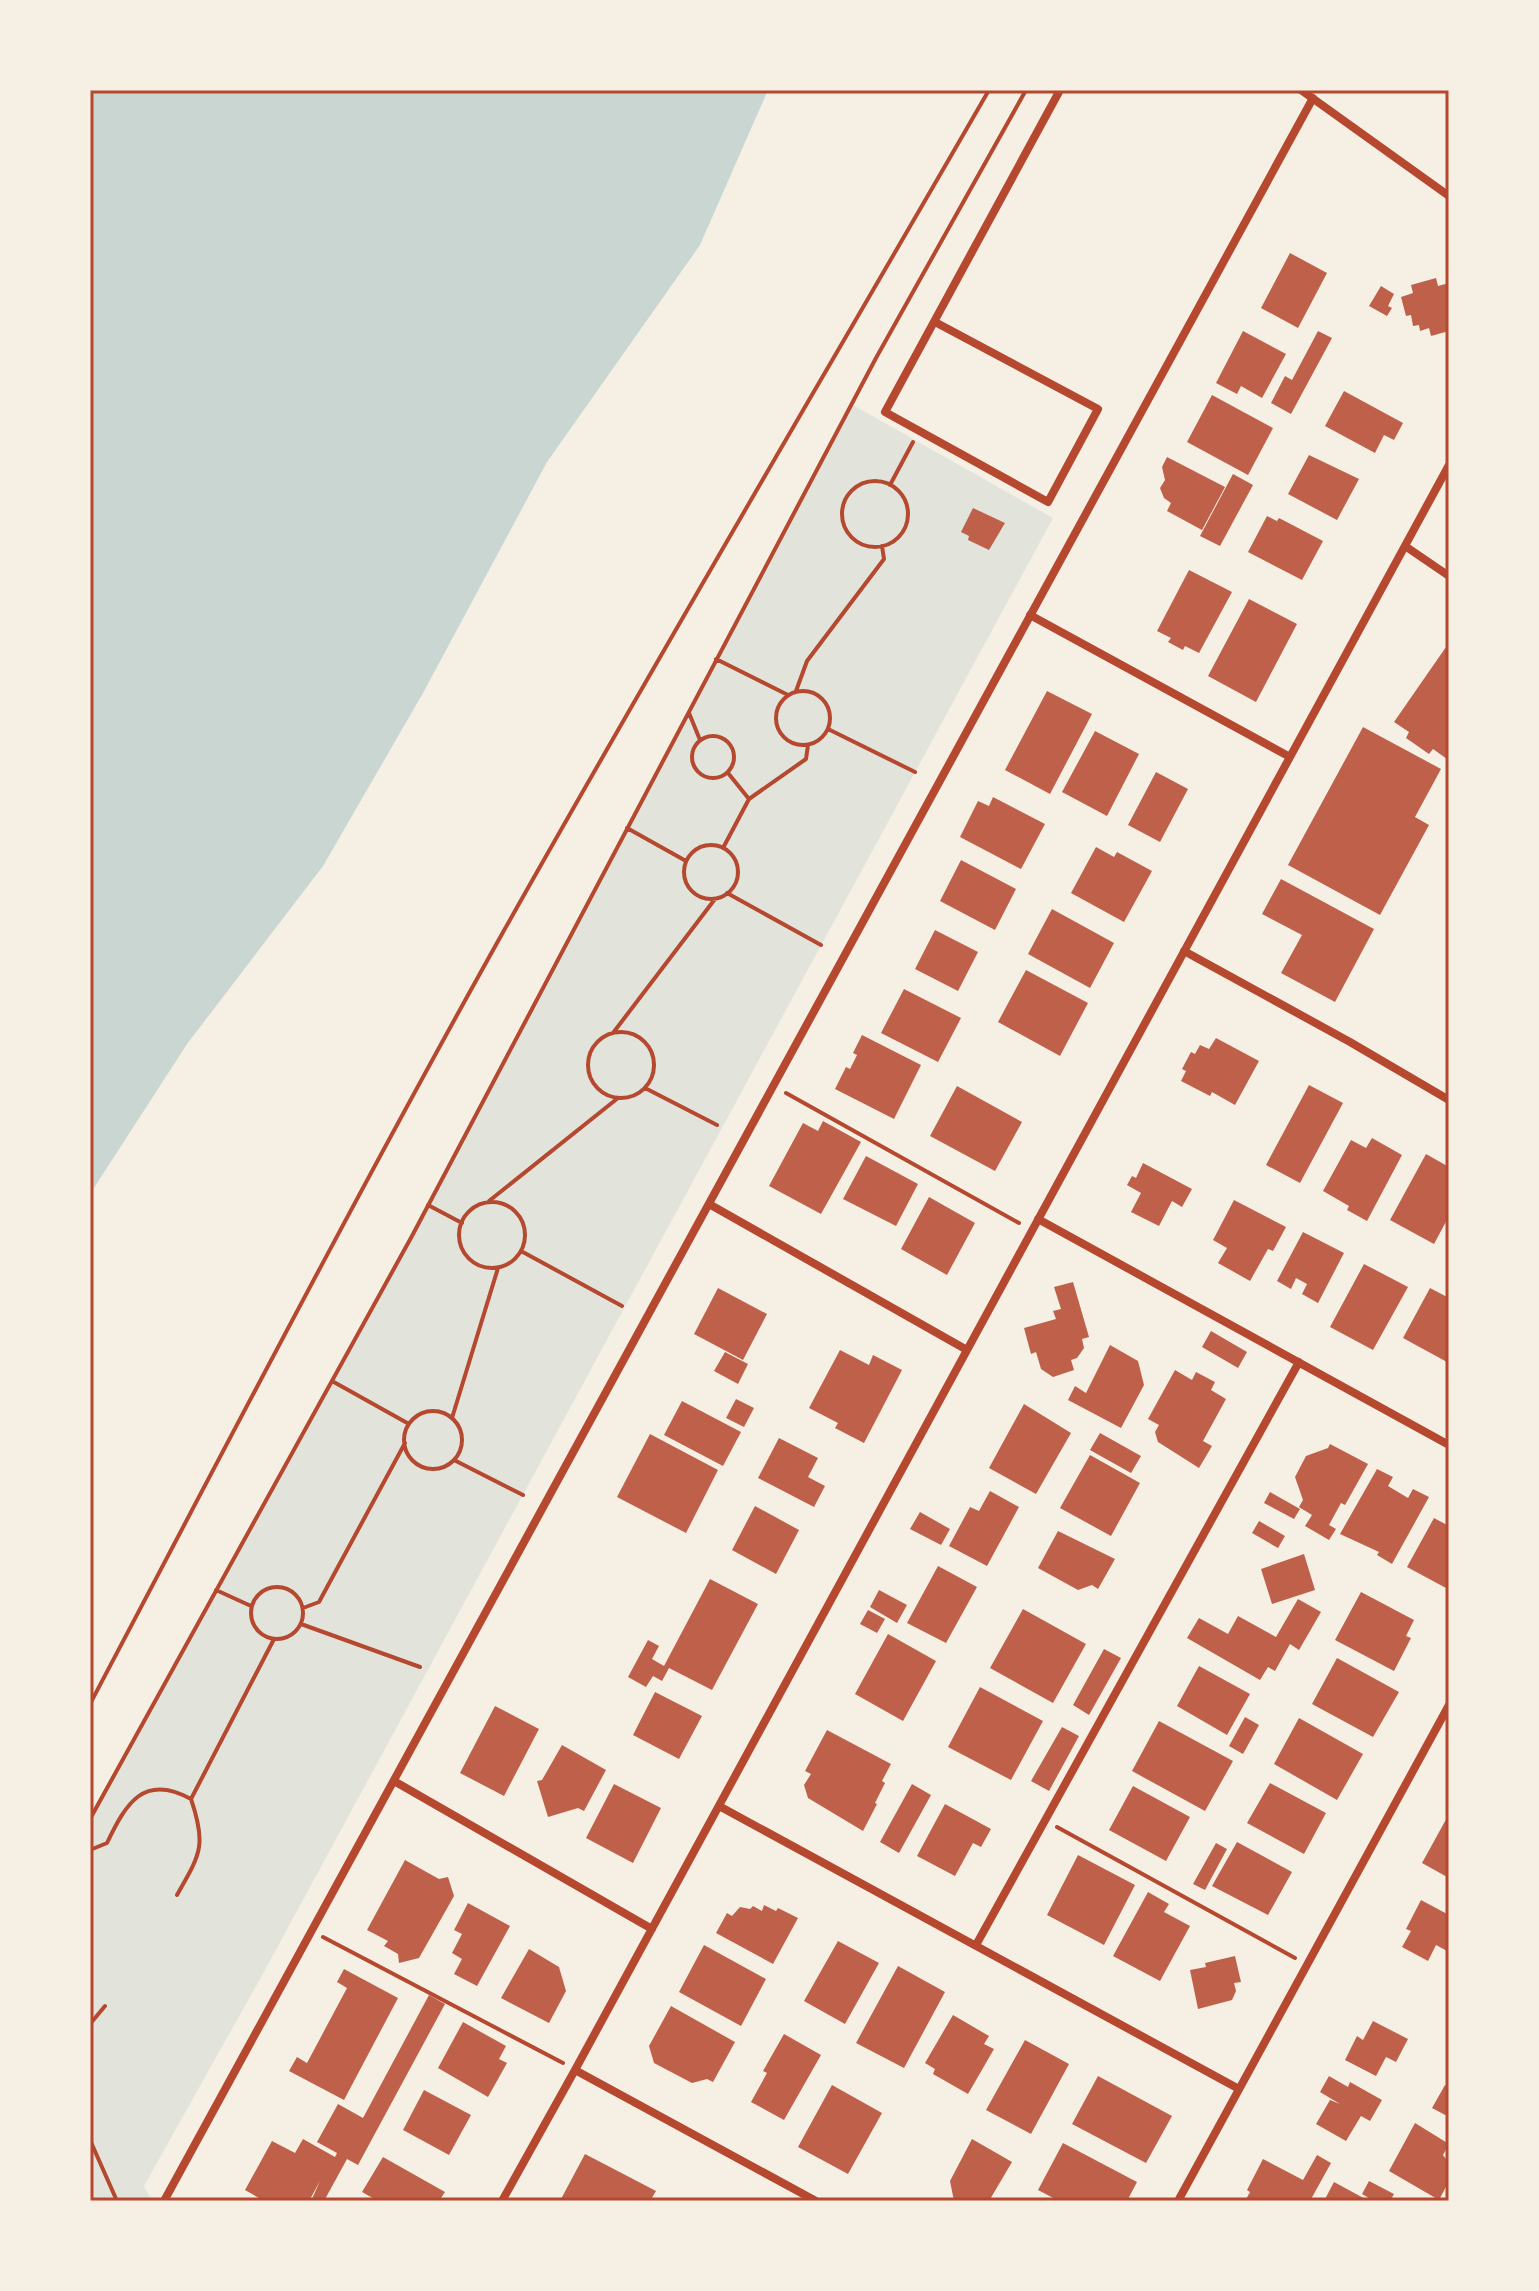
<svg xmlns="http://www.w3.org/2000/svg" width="1539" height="2291" font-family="'Noto Sans',sans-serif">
<rect width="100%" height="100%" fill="#f6efe4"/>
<path fill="#e2e4dc" d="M851 404 1053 518 265 1970 144 2186 152 2201H90V1821L332 1382Z"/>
<path fill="#c9d6d2" d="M90 90H768L700 245 547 462 423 693 323 866 187 1044 90 1194Z"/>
<path fill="#bf614a" d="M1290 253 1327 273 1298 328 1261 308Z
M1436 278 1438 286 1449 283V331L1431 336 1429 328 1420 331 1419 325 1413 326 1411 315 1406 316 1401 297 1413 293 1411 285Z
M1381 286 1394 294 1388 306 1392 308 1387 316 1369 306Z
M1243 331 1286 354 1262 398 1241 386 1237 394 1216 383Z
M1318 331 1332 338 1291 414 1271 403 1285 376 1292 380Z
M1344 391 1403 423 1394 440 1384 435 1375 453 1325 426Z
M1212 395 1273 428 1248 475 1187 442Z
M1309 455 1359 479 1337 520 1288 494Z
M1167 457 1225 487 1202 530 1167 511 1171 503 1164 498 1160 488 1165 480 1162 467Z
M1233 474 1253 485 1220 546 1200 536Z
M973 508 1005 523 989 550 968 540 969 536 961 532Z
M1267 516 1277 521 1279 518 1323 541 1302 580 1248 552Z
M1189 570 1232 592 1199 653 1185 646 1183 650 1168 642 1171 638 1157 631Z
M1249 599 1297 624 1256 702 1208 676Z
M1446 647 1449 650 1447 759 1433 749 1429 754 1406 738 1409 732 1394 722Z
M1047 691 1092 714 1050 794 1005 770Z
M1363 727 1441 769 1415 817 1429 825 1380 915 1288 865Z
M1095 731 1139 754 1107 816 1062 792Z
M1156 772 1188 789 1160 842 1128 825Z
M993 797 1045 824 1021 869 960 837 978 801 989 806Z
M1096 847 1114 857 1117 852 1152 871 1124 922 1071 893Z
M961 860 1016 889 995 930 940 901Z
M1281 879 1374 929 1335 1002 1281 973 1302 935 1262 914Z
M1052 909 1114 943 1090 988 1028 954Z
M935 930 978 952 958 991 915 969Z
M1026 970 1088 1003 1060 1056 998 1022Z
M904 989 961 1018 938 1062 881 1033Z
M862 1035 921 1065 894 1119 835 1089 846 1067 850 1069 857 1055 853 1053Z
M1216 1038 1259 1061 1235 1105 1212 1092 1210 1096 1181 1081 1186 1071 1182 1069 1191 1052 1195 1054 1200 1045 1209 1049Z
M1309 1085 1343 1103 1300 1183 1266 1165Z
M957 1086 1022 1122 995 1171 930 1136Z
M823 1121 861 1142 821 1214 769 1186 803 1123 818 1131Z
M1372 1138 1402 1155 1367 1221 1347 1210 1349 1206 1323 1191 1351 1140 1366 1148Z
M1426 1154 1449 1167V1216L1434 1244 1390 1220Z
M866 1156 918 1184 896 1226 843 1199Z
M1143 1163 1192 1189 1182 1207 1172 1201 1159 1226 1131 1212 1141 1193 1127 1185 1132 1176 1136 1178Z
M929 1197 975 1223 947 1275 901 1249Z
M1234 1200 1286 1227 1273 1251 1268 1249 1250 1281 1218 1263 1227 1248 1213 1240Z
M1303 1232 1344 1253 1318 1303 1302 1294 1307 1284 1296 1278 1291 1289 1277 1281Z
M1364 1264 1408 1287 1373 1350 1330 1327Z
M1073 1282 1089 1337 1082 1339 1084 1348 1077 1358 1071 1360 1074 1370 1053 1377 1041 1369 1036 1352 1031 1354 1024 1328 1056 1319 1053 1311 1061 1309 1054 1287Z
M718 1288 767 1314 743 1360 694 1334Z
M1430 1288 1449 1298 1447 1362 1403 1338Z
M1211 1331 1247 1352 1238 1368 1202 1347Z
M1110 1345 1138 1361 1144 1385 1121 1428 1068 1400 1075 1386 1086 1393Z
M840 1350 869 1365 873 1355 902 1370 864 1443 835 1428 838 1423 809 1408Z
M725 1352 748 1364 738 1384 714 1371Z
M1175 1370 1192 1380 1196 1372 1215 1382 1211 1390 1226 1399 1203 1441 1212 1446 1199 1468 1158 1442 1155 1432 1159 1425 1148 1419Z
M736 1399 754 1408 744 1427 726 1418Z
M682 1401 741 1432 723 1466 664 1435Z
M1024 1404 1071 1433 1036 1494 989 1468Z
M1100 1433 1141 1456 1131 1473 1090 1450Z
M650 1434 718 1470 686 1533 617 1497Z
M779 1438 818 1458 808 1477 825 1486 814 1507 758 1478Z
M1330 1444 1368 1464 1345 1505 1341 1503 1329 1525 1336 1529 1329 1540 1305 1526 1312 1515 1299 1507 1303 1500 1295 1477 1306 1456 1328 1448Z
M1090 1455 1140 1483 1111 1536 1060 1508Z
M1377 1469 1393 1477 1388 1486 1408 1498 1413 1489 1429 1497 1392 1564 1377 1555 1379 1552 1340 1534Z
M990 1491 1019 1507 987 1566 949 1546 970 1507 979 1511Z
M1270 1492 1300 1509 1294 1519 1264 1503Z
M755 1506 799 1530 776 1574 732 1550Z
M920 1512 950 1529 941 1545 910 1529Z
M1434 1518 1449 1526V1583L1446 1588 1407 1567Z
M1259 1521 1285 1536 1278 1548 1252 1533Z
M1058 1531 1115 1559 1098 1589 1092 1585 1078 1590 1038 1568Z
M1304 1554 1315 1590 1272 1604 1261 1569Z
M938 1566 977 1587 946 1643 907 1623Z
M710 1579 758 1604 712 1690 669 1668 662 1681 653 1676 646 1687 628 1677 648 1640 659 1646 652 1659 664 1666Z
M879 1590 907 1605 897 1623 870 1607Z
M1361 1592 1414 1620 1406 1636 1411 1638 1394 1671 1335 1640Z
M1298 1599 1321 1612 1299 1650 1290 1644 1275 1671 1268 1667 1260 1680 1187 1638 1199 1618 1228 1634 1238 1616 1276 1637Z
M1023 1609 1086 1644 1053 1703 990 1668Z
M868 1610 885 1619 877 1633 860 1624Z
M888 1634 936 1661 903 1721 855 1694Z
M1104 1649 1121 1658 1089 1715 1073 1705Z
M1337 1658 1399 1692 1373 1737 1312 1704Z
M1199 1666 1250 1694 1227 1735 1177 1706Z
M980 1687 1043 1721 1011 1780 948 1747Z
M655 1692 702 1716 679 1759 633 1735Z
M495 1706 539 1729 504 1796 460 1773Z
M1245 1717 1259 1725 1243 1754 1229 1746Z
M1299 1718 1363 1754 1337 1800 1274 1764Z
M1159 1721 1233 1761 1205 1811 1132 1771Z
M1062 1727 1079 1736 1049 1791 1031 1781Z
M827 1730 891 1764 882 1781 885 1783 875 1803 877 1804 863 1831 808 1798 804 1785 811 1774 805 1771Z
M562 1745 606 1770 584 1811 578 1808 548 1817 537 1781 542 1780Z
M1270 1783 1326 1813 1304 1854 1247 1823Z
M614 1784 661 1808 633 1863 586 1838Z
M912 1784 931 1795 899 1853 880 1842Z
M1133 1786 1190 1817 1166 1861 1109 1830Z
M945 1804 991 1829 981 1847 973 1843 955 1876 917 1856Z
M1449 1814V1878L1422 1863Z
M1237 1842 1292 1872 1268 1915 1212 1886Z
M1216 1843 1227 1849 1205 1890 1193 1884Z
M1078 1855 1135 1885 1104 1945 1047 1915Z
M405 1860 439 1879 448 1877 454 1896 419 1958 399 1963 398 1954 384 1946 388 1941 367 1930Z
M1148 1892 1169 1904 1164 1912 1190 1926 1160 1981 1113 1956Z
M1421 1900 1449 1915V1952L1436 1945 1428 1961 1402 1947 1411 1931 1406 1929Z
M468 1903 510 1926 477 1986 454 1974 462 1959 452 1953 462 1934 454 1930Z
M764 1905 776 1911 778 1908 798 1918 773 1964 716 1933 727 1913 732 1916 740 1907 750 1909 753 1906 762 1911Z
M838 1941 879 1963 845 2024 804 2001Z
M704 1945 766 1979 741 2026 679 1992Z
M529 1949 559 1967 566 1991 549 2023 501 1998Z
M1235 1956 1241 1982 1234 1983 1236 1991 1232 2000 1198 2009 1190 1970 1206 1967 1205 1963Z
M898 1966 945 1992 904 2068 856 2043Z
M344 1969 398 1998 344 2100 289 2071 297 2057 307 2063 347 1988 337 1982Z
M429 1995 445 2004 358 2165 347 2159 324 2201H311L320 2181 309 2201H264L245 2190 272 2141 295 2153 303 2139 335 2157 337 2153 317 2142 338 2104 363 2118Z
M671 2006 735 2042 713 2082 707 2079 692 2083 654 2063 649 2046Z
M953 2015 989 2036 984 2044 994 2049 968 2094 933 2074 935 2069 925 2063Z
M1373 2021 1408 2039 1396 2062 1386 2057 1376 2076 1345 2060 1357 2036 1363 2040Z
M463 2022 506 2046 499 2059 507 2063 488 2097 438 2068Z
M784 2034 821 2055 784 2120 751 2102 767 2073 763 2071Z
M1025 2040 1069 2064 1031 2134 986 2110Z
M1098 2076 1172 2116 1146 2163 1072 2124Z
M1329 2076 1348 2087 1350 2082 1382 2100 1370 2121 1361 2116 1346 2141 1316 2124 1330 2100 1340 2104 1320 2092Z
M832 2085 882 2113 848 2174 798 2147Z
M1445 2085 1449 2087V2117L1432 2108Z
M424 2090 471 2115 449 2155 403 2130Z
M1415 2123 1449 2144 1443 2155 1449 2163V2181L1439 2200 1389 2171Z
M972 2139 1012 2162 989 2201H954L950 2181Z
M1063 2143 1137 2182 1127 2201H1059L1038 2190Z
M585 2154 656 2191 650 2201 561 2199Z
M1317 2155 1331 2163 1310 2201H1245L1250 2192 1247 2190 1263 2159 1303 2180Z
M383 2157 445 2192 439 2201H378L362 2192Z
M1369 2181 1394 2194 1390 2201H1374L1362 2194Z
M1334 2182 1369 2201H1324Z"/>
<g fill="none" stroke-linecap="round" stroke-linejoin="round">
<path stroke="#b5482f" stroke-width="4" d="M842 514a33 33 0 1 1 66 0a33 33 0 1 1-66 0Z
M890 485 913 442
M716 659 788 695
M776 718a27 27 0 1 1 54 0a27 27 0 1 1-54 0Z
M796 691 807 661 884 559 882 546
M689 713 700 740
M828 729 915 772
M692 757a21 21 0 1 1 42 0a21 21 0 1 1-42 0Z
M728 773 749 799
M627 828 686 861
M684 872a27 27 0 1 1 54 0a27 27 0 1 1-54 0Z
M723 848 749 799 806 759 808 745
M727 893 821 945
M588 1065a33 33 0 1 1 66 0a33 33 0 1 1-66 0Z
M613 1033 715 899
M645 1088 717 1125
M786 1093 1019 1223
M489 1201 618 1098
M459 1235a33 33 0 1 1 66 0a33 33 0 1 1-66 0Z
M428 1205 462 1223
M521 1251 622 1306
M332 1381 409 1424
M404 1440a29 29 0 1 1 58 0a29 29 0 1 1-58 0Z
M452 1418 498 1268
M454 1460 523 1495
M251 1613a26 26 0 1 1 52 0a26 26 0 1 1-52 0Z
M216 1590 251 1606
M303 1608 319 1602 405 1443
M301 1624 420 1667
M90 1704C226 1446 360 1188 502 934 661 651 827 371 989 90
M191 1799 274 1639
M90 1819 412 1236 876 358 1026 90
M1057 1827 1295 1958
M90 1850 107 1843C126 1803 144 1773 191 1799 207 1846 200 1854 177 1895
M323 1937 563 2063
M90 2024 105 2006
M90 2140 117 2201"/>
<path stroke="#b5482f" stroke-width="8" d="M1301 90 1449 196
M935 322 1098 409 1048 502 885 412 1060 90
M1405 546 1449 576
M1030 615 1290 757
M1184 951 1350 1042 1449 1100
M709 1204 967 1350
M1038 1219 1449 1445
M394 1781 652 1929
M719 1806 1239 2089
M976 1945 1299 1362
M575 2070 816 2201
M164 2201 1313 98
M502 2201 575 2070 1449 465
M1178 2201 1449 1705"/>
</g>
<rect width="1539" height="2291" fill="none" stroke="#f6efe4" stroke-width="184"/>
<rect x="92" y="92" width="1355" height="2107" fill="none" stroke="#b5482f" stroke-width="3"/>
</svg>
